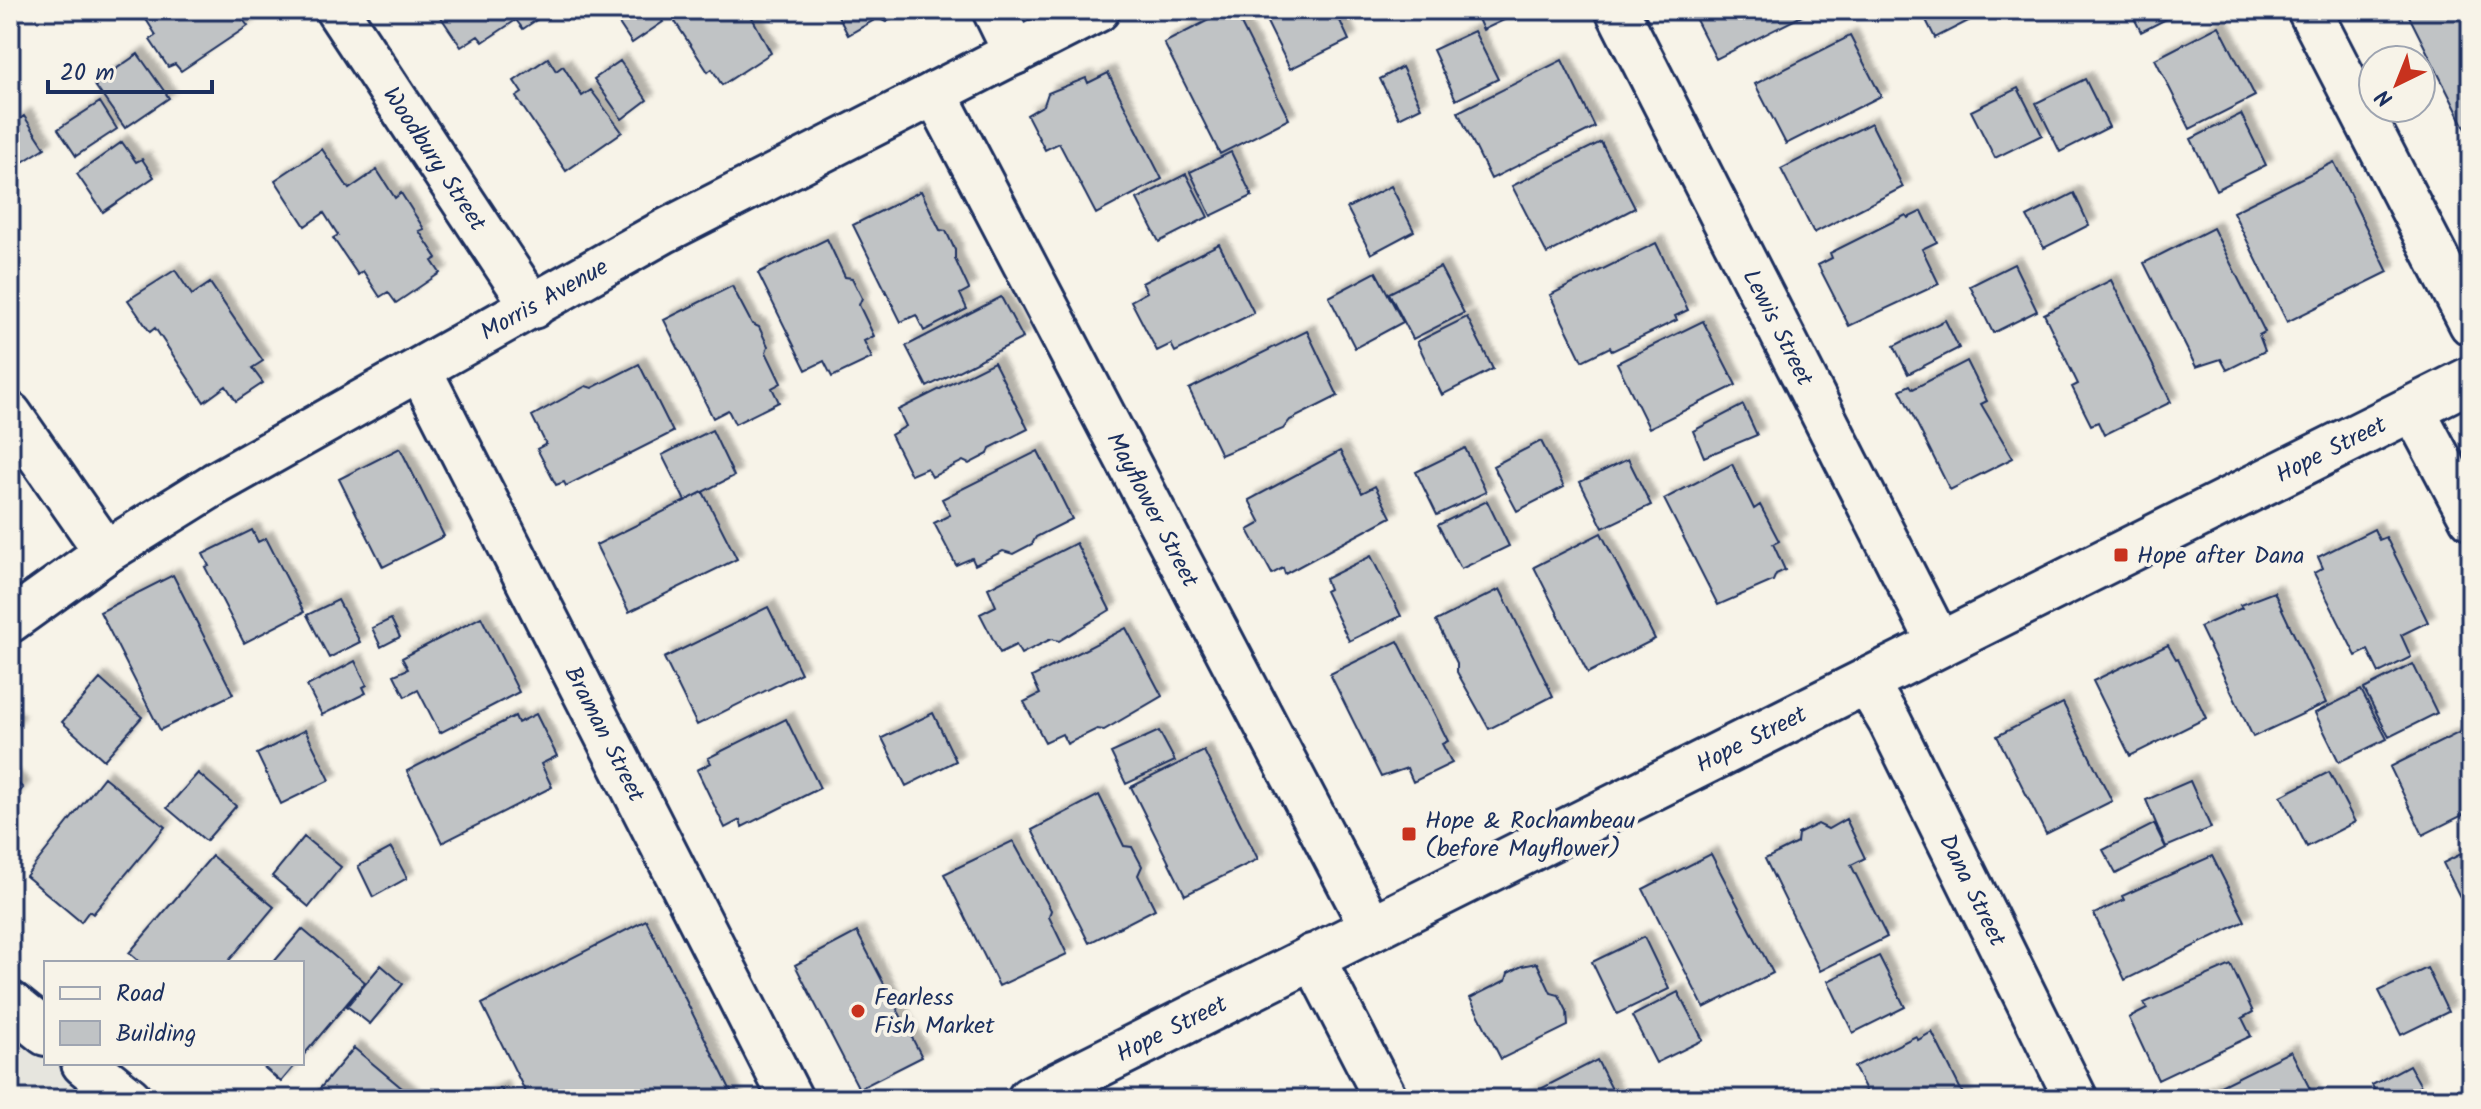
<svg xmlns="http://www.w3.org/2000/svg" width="2481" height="1109" font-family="Kalam,sans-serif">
<defs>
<filter id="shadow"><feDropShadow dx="7" dy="-7" stdDeviation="2" flood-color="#0004"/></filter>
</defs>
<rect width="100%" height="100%" fill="#f7f3e8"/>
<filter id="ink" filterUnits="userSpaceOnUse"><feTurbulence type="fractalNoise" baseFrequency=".0125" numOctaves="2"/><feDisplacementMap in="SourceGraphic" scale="16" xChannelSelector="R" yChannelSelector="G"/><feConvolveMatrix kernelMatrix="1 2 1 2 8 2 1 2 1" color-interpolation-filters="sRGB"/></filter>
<g filter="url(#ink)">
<path fill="#e6e5de" d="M10 976 46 1006V1063H114L157 1099H10Z"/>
<path fill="#c0c3c5" stroke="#1b2f5e" stroke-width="2" filter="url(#shadow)" d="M140 10H249L240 16 248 26 181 71 175 64 168 67 150 40 156 35Z
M436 10H551L523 29 516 20 483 42 478 36 461 47Z
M610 10H655L663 22 632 43Z
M683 10H748L771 53 722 85 712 69 708 72 672 17Z
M835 10H899V15L886 22 878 18 848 35Z
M1228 10H1234L1289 119 1220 154 1164 43Z
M1261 10H1335L1349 40 1290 69Z
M1474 10H1525L1483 30Z
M1691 10H1804L1806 14 1716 59Z
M1921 10H1982L1984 13 1935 38Z
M2130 10H2184L2141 32Z
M2406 10H2471V139Z
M2219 26 2255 96 2190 129 2155 59Z
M1474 31 1498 79 1456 100 1433 50Z
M1850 36 1881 96 1786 144 1755 84Z
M138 54 169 98 125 128 94 84Z
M548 58 556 71 563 66 582 96 591 90 622 132 566 171 516 97 522 93 514 81Z
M1562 60 1595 127 1491 179 1458 112Z
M620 61 647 100 622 119 594 79Z
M1402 67 1421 107 1399 118 1380 79Z
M1108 73 1162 179 1096 214 1059 143 1045 150 1027 115 1044 105 1048 93 1086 78 1088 83Z
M2085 79 2109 127 2060 152 2036 103Z
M2018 88 2042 135 1995 158 1971 111Z
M100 102 117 129 76 156 58 129Z
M2241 114 2266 165 2216 190 2191 139Z
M24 116 45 148 21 163 10 150V126Z
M1871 123 1903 187 1814 233 1781 169Z
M122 142 136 162 142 159 154 177 103 212 77 174Z
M1601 142 1635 208 1547 254 1512 186Z
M322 149 349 189 377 170 395 198 401 193 424 229 419 231 437 258 432 261 440 273 396 303 388 292 380 297 363 271 358 275 333 238 338 235 324 213 305 226 275 180Z
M1231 152 1252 196 1211 216 1190 172Z
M2334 162 2388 272 2287 322 2233 212Z
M1186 174 1208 217 1159 242 1137 199Z
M1391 186 1414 231 1371 254 1347 208Z
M921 191 940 230 946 231 955 250V259L969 289 960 294 967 309 924 331 916 315 901 322 853 225Z
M2074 193 2089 225 2044 248 2027 217Z
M1922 211 1937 242 1922 249 1939 284 1849 326 1818 265 1832 258 1830 253 1906 215 1908 218Z
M2213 228 2265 332 2259 335 2265 351 2227 370 2221 359 2196 367 2144 263Z
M827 239 845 277 852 278 862 298 859 305 874 336 864 341 872 358 832 377 824 361 806 370 758 273Z
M1656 243 1688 310 1675 316 1677 320 1612 351 1610 347 1582 361 1550 295Z
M1219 244 1254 313 1175 352 1171 344 1157 351 1131 301 1147 292 1142 283Z
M2014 264 2037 311 1993 333 1970 286Z
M1440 267 1464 313 1413 339 1389 293Z
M175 270 192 295 210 283 263 361 252 368 263 383 236 401 226 386 204 402 155 328 150 332 128 300Z
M1376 272 1403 322 1355 348 1329 297Z
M2111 280 2171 402 2104 435 2098 422 2091 425 2072 387 2078 384 2044 314Z
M732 286 752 324 759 327 768 346 766 352 781 383 772 388 779 402 735 424 728 410 713 418 664 320Z
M1001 297 1023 338 927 387 906 346Z
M1467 317 1493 369 1442 395 1417 342Z
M1945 320 1959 348 1908 374 1894 346Z
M1703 321 1736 385 1649 428 1617 363Z
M1307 331 1338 396 1290 420 1283 429 1221 455 1189 389Z
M1967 361 1987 401 1981 404 2013 458 1950 490 1900 390 1910 385 1913 389Z
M994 362 1028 429 990 448 988 454 969 464 963 461 932 477 927 468 911 475 891 435 906 426 898 410Z
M639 364 673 432 566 486 564 482 556 485 537 449 546 444 532 416 586 386 592 388Z
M1743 405 1757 435 1704 457 1693 431Z
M712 430 734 476 685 501 662 455Z
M1541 441 1564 487 1517 511 1493 466Z
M400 448 444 536 383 567 339 479Z
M1465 448 1486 492 1437 515 1416 472Z
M1038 451 1072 519 1036 537 1032 544 1013 554 1003 551 975 565 972 558 956 565 934 523 950 515 942 499Z
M1340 451 1362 493 1375 486 1391 517 1285 574 1283 568 1272 574 1248 530 1261 523 1249 500Z
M1628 459 1651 505 1603 528 1580 482Z
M1732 464 1754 509 1760 505 1779 541 1773 544 1785 570 1776 574 1773 581 1718 605 1664 499Z
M703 492 737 559 629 612 596 545Z
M1487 501 1509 546 1461 569 1438 525Z
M2374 529 2379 540 2386 537 2428 622 2401 635 2411 657 2379 673 2368 650 2356 656 2314 573 2323 568 2318 557Z
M252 530 258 542 266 538 304 612 244 643 205 567 209 566 203 554Z
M1601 533 1655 639 1588 673 1534 567Z
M1076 543 1110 610 1059 641 1051 639 1021 654 1016 645 1000 653 980 614 996 606 988 588Z
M1371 556 1401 616 1349 641 1325 591 1329 589 1325 579Z
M173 575 233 694 160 730 100 612Z
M1500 589 1553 696 1489 729 1457 672V663L1436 621Z
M2274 592 2326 703 2253 737 2200 627 2242 608 2240 605Z
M338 600 360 642 329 658 307 615Z
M768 607 801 673 697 725 664 658Z
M481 617 519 692 440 733 418 690 405 697 394 675 408 669 402 658Z
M391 619 400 637 381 647 372 628Z
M1126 628 1162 696 1104 730 1097 729 1067 744 1062 734 1045 742 1024 702 1040 694 1032 677Z
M1398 641 1448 741 1442 744 1452 763 1413 782 1407 768 1381 777 1330 674Z
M2168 645 2176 659 2178 658 2206 718 2130 756 2093 681Z
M355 661 367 685 363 687 366 693 322 715 307 686Z
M2413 664 2437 713 2389 737 2364 689Z
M100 679 142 717 104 760 62 722Z
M2361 690 2387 739 2339 762 2315 713Z
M2063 703 2112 801 2046 834 1997 736Z
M933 713 956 761 906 786 882 738Z
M536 714 557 756 541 764 552 787 442 843 407 771 515 716 518 723Z
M10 716 18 723 10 733Z
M786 719 820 788 742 827 740 820 725 828 697 770 711 763 708 758Z
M2466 729 2471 731V811L2423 835 2390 767Z
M305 730 330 780 281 804 257 754Z
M1159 731 1175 761 1126 784 1111 753Z
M1204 751 1258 859 1185 895 1131 787Z
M2329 772 2355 822 2307 847 2281 796Z
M198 773 236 806 206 841 167 808Z
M10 776 23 788 10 803Z
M104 777 165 827 93 914 89 911 81 922 26 876Z
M2190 781 2211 828 2166 847 2146 800Z
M1099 795 1124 846 1132 847 1142 866 1138 875 1155 909 1089 943 1032 830Z
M1846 819 1865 858 1851 865 1887 937 1820 971 1765 859 1797 843 1798 834 1818 824 1828 829Z
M2154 824 2166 848 2116 874 2103 850Z
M304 837 341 867 309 907 272 876Z
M1013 841 1051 910 1049 917 1067 954 999 986 944 874Z
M391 848 407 878 373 897 358 866Z
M2471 849V919L2443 863Z
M1711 854 1773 973 1704 1008 1643 889Z
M212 856 274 907 227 963H141L129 953Z
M2212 856 2245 921 2125 980 2094 914 2124 900 2122 896Z
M646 920 735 1099H529L482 1004Z
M302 929 365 982 302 1057V963H273Z
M857 932 922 1057 859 1089 795 965Z
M1644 937 1669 989 1617 1014 1592 962Z
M1879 956 1905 1007 1853 1033 1828 981Z
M1537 963 1551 993 1559 995 1567 1011 1568 1026 1501 1059 1470 998 1506 980 1508 973 1522 966Z
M381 965 403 984 370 1024 347 1006Z
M2231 965 2253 1012 2242 1018 2251 1036 2158 1080 2129 1018 2147 1009 2144 1003Z
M2427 968 2448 1012 2401 1035 2379 991Z
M1678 992 1703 1040 1656 1063 1632 1016Z
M1932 1032 1965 1098 1854 1099 1866 1090 1854 1067 1916 1036 1918 1040Z
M354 1048 415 1099H311Z
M2291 1051 2315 1099H2194Z
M1597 1060 1617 1099H1521Z
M259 1063H297L281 1082Z
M2409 1065 2421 1086 2396 1099H2379L2372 1085Z
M501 1088 506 1099H477Z"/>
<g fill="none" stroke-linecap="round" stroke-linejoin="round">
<g stroke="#1b2f5e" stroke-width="48">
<g id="minor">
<path id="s1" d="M337 10 533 307"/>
<path d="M994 10 1015 53"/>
<path id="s2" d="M1617 10 1939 643"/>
<path d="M2309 10 2471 324"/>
<path id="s3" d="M935 93 1371 926"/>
<path id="s4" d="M420 370 791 1099"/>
<path d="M2413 409 2471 518"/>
<path d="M10 414 106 552"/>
<path id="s5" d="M10 621 106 552 215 484 665 231 1098 10"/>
<path id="s6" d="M1866 682 1890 722 2076 1099"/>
<path d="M1312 956 1386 1099"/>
</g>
</g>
<g stroke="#1b2f5e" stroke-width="50">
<path id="tertiary" d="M10 1004 46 1033
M84 1063 129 1099"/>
</g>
<g stroke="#1b2f5e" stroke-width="50">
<g id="secondary">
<path id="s7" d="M1030 1099 2471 379"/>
</g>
</g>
<use href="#minor" stroke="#f7f3e8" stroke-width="42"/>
<use href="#tertiary" stroke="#f7f3e8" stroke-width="44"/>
<use href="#secondary" stroke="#f7f3e8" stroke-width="44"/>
</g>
</g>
<g fill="#c8321e" stroke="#f7f3e8" stroke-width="3">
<rect x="2113" y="547" width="16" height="16" rx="4"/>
<rect x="1401" y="826" width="16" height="16" rx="4"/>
<circle cx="858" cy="1011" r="8"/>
</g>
<g text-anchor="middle" stroke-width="8" stroke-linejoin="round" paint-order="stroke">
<g font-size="24" fill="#1b2f5e" stroke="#f7f3e8">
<text dy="8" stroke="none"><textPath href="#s1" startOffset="178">Woodbury Street</textPath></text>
<text dy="8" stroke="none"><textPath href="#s5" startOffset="624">Morris Avenue</textPath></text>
<text dy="8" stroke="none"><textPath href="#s2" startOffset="356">Lewis Street</textPath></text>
<text dy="8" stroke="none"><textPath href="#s7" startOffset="1454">Hope Street</textPath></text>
<text dy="8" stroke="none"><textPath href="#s3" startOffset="470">Mayflower Street</textPath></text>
<text dy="8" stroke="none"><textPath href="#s4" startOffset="408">Braman Street</textPath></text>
<text dy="8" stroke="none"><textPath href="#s7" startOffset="806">Hope Street</textPath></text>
<text dy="8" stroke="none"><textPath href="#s6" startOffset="234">Dana Street</textPath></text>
<text dy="8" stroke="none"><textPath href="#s7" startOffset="158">Hope Street</textPath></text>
</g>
<g font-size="24" fill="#1b2f5e" stroke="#f7f3e8" text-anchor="start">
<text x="2137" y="563">Hope after Dana</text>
<text x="1425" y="828">Hope &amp; Rochambeau<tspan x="1425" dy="28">(before Mayflower)</tspan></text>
<text x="874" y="1005">Fearless<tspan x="874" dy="28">Fish Market</tspan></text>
</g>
</g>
<rect width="2481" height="1109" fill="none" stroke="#f7f3e8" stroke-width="40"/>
<rect x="20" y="20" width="2441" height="1069" fill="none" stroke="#1b2f5e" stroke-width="3" filter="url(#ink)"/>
<rect x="44" y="961" width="260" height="104" fill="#f7f3e8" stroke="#9fa5b1" stroke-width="2"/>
<rect x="60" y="987" width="40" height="12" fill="#f7f3e8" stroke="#9fa5b1" stroke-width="2"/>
<text x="116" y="1001" font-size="24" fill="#1b2f5e">Road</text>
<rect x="60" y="1021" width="40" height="24" fill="#c0c3c5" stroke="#9fa5b1" stroke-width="2"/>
<text x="116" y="1041" font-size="24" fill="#1b2f5e">Building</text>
<g transform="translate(2397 84) rotate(223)"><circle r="38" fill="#f7f3e8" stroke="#9fa5b1" stroke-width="2"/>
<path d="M0-6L14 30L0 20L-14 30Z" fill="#c8321e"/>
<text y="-12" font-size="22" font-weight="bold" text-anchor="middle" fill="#1b2f5e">N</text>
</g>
<path d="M48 80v12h164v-12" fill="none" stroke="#1b2f5e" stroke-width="4"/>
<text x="60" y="80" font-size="24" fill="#1b2f5e" stroke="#f7f3e8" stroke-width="6" paint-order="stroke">20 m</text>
</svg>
